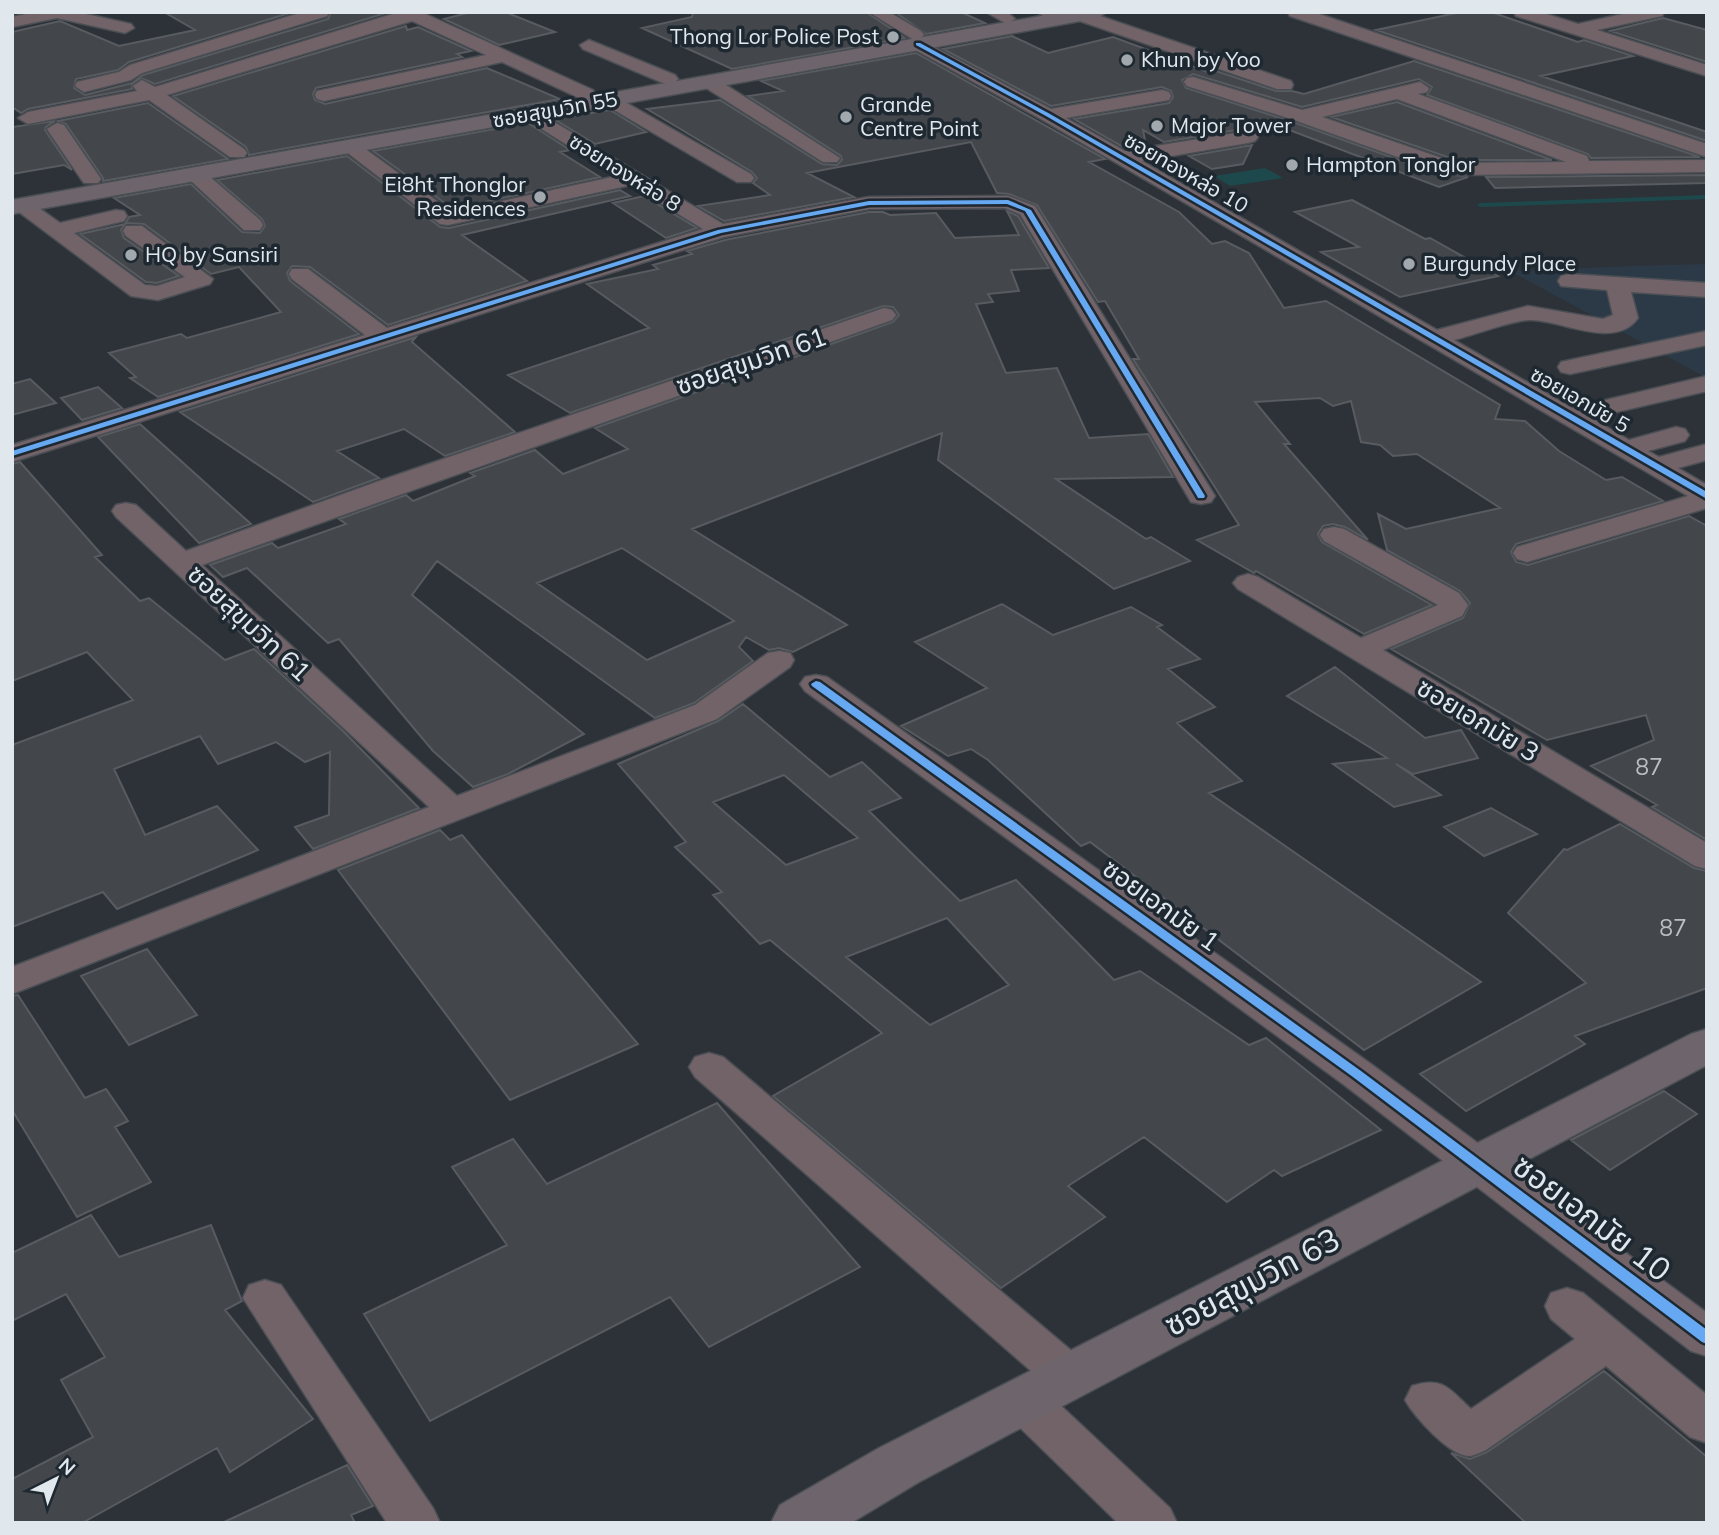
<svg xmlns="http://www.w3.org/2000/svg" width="1719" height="1535" font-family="Mulish,'Noto Sans Thai',sans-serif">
<rect width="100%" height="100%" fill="#2c3238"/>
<path fill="#2c3a48" d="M1707 264V378L1510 271 1634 266Z"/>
<path fill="#1e494c" d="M1265 168 1283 178 1230 186 1214 176Z"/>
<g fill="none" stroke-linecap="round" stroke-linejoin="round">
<path fill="#1e494c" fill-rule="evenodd" d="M1707 195V199L1480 207 1477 205 1480 203Z"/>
</g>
<path fill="#43464b" stroke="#585b60" stroke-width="2" fill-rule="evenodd" d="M164 12H293L129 62 118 70 76 79 74 88 85 95 132 83 143 75 328 19 331 12H389L155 84 141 78 132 84V89L28 109 21 113 12 107V32L60 21 119 46 195 30Z
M471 12H505L555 32 499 45 444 19Z
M693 12H866L905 38 732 69 642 28 692 17Z
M895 12H961L985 23 926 34Z
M1461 12H1491L1578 42 1584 40 1633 56 1541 76 1707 132V141L1376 30Z
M1663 18 1707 30V62L1610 31Z
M406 26 407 30 418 27 471 51 457 54 462 57 316 88 313 94 315 100 325 104 487 68 560 99 249 155 246 147 173 96Z
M1012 36 1048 53 1113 37 1210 73 1216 71 1276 91H1292L1304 94 1414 61 1700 157 1591 158 1588 154 1427 95 1432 87 1419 79 1302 107 1193 74 1182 80 1186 88 1293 122 1433 172 1468 177 1439 187 1263 120 1257 132 1248 128 1164 142 1143 130 1146 145 1125 148 1074 119 1169 103 1173 97 1171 91 1162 87 1051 106 943 49Z
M916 53 1105 159 1089 162 1179 212 1212 244 1225 241 1249 253 1284 308 1326 301 1500 405 1495 419 1525 421 1559 451 1606 480 1622 477 1663 501 1516 544 1511 552 1516 562 1528 565 1689 516 1707 526V840L1652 807 1657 805 1591 766 1654 740 1646 715 1547 740 1391 649 1463 618 1470 603 1460 591 1387 550 1378 514 1406 529 1500 508 1417 454 1393 456 1380 445 1361 442 1351 401 1333 406 1320 398 1255 402 1290 444H1284L1368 540 1345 527 1333 524 1323 526 1318 534 1322 542 1432 605 1364 634 1256 571 1254 573 1197 540 1239 525 1133 359H1139L1105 301 1098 302 1037 205 1009 194 997 193 971 142 807 173 854 197 724 221 698 206 770 195 753 183 757 178 752 172 647 109 720 100 822 164 837 165 842 160 841 156 748 96 783 91 761 81Z
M1397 102 1552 160H1456L1331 117Z
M148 103 228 159 103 181V178L66 124 58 121Z
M610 110 646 132 595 144 554 119Z
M55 121 46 127 45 130 72 170 64 165 12 174V127Z
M528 123 570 150 560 152 600 177 453 209 373 151Z
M1252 145 1243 164 1212 169 1189 156Z
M347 156 440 227 449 228 620 190 630 196 462 235 527 281 388 325 310 267 292 266 287 273 290 281 359 334 158 397 130 378 136 377 109 353 181 334 187 338 281 312 239 267 211 274 144 224 126 223 121 230 124 238 179 276 157 283 146 282 80 234 125 224 129 217 140 215 114 198 191 184 242 232 260 233 265 226 262 219 217 180Z
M1707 175V183L1495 188 1486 177Z
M644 196 697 228 666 238 613 203Z
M1352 200 1425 239 1430 238 1498 276 1400 297 1321 252 1359 247 1295 212Z
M1007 211 1018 216 1049 268 1011 270 1019 291 988 294 993 302 976 304 1006 373 1057 368 1089 438 1148 434 1173 477 1056 479 1146 539 1151 537 1190 561 1114 589 938 460 942 433 692 529 847 625 793 652 779 648 769 650 746 637 739 647 753 661 694 703 655 718 437 561 412 595 584 734 508 774 473 787 433 751 339 639 328 643 247 568 223 577 210 565 272 543 278 548 346 524 339 519 406 495 413 501 475 476 470 473 535 450 563 474 628 449 595 428 893 322 899 315 893 307 883 306 570 413 508 375 649 328 587 284 658 269 653 265 692 254 687 251 725 240 869 212H883L890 215 936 213 955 238 1019 235ZM622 548 734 621 647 660 537 583Z
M416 337 412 342 515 432 445 456 404 429 337 451 379 478 313 502 180 412Z
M30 379 56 403 12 415V384Z
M98 387 122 408 82 420 61 398Z
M140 424 251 524 199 543 98 437Z
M20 462 102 555 95 557 140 601 149 598 225 660 254 649 343 731 419 808 313 849 295 827 329 815 330 752 305 762 276 742 218 764 200 736 114 769 145 835 217 806 258 850 117 909 103 892 12 927V745L133 700 87 652 12 681V464Z
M1002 604 1053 635 1131 607 1162 625 1157 627 1200 659 1168 669 1215 707 1177 723 1242 781 1209 793 1481 982 1364 1050 1090 842 1081 846 988 760 971 749 948 756 901 726 987 688 915 642Z
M1335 667 1425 738 1461 730 1478 758 1413 774 1396 764 1441 795 1394 807 1333 764 1387 758 1287 696Z
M743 704 830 777 862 762 901 798 869 811 960 901 1016 880 1114 980 1140 971 1249 1045 1266 1038 1381 1130 1282 1176 1274 1170 1227 1202 1144 1137 1068 1186 1105 1217 1001 1288 773 1096 882 1033 770 940 760 944 713 895 722 892 675 847 686 842 618 764 718 721ZM784 775 858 838 786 865 713 802ZM947 918 1009 985 930 1025 846 957Z
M1491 808 1537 834 1484 856 1444 827Z
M1620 824 1694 868 1707 871V988L1575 1036 1585 1044 1466 1111 1420 1074 1586 983 1508 913 1564 849 1567 850Z
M440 830 450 840 462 835 638 1044 510 1100 338 870Z
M147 949 197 1015 129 1045 81 976Z
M18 995 85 1098 106 1089 128 1121 115 1127 151 1182 77 1217 12 1110V996Z
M1664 1091 1697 1114 1610 1170 1571 1140Z
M717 1103 860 1267 709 1347 670 1297 430 1421 364 1314 507 1245 452 1167 513 1139 547 1184Z
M91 1215 119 1257 211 1225 242 1301 225 1310 313 1419 230 1472 217 1448 82 1523H12V1479L93 1437 61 1380 105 1357 66 1294 12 1321V1253Z
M1604 1371 1707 1457V1523H1526L1451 1453 1470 1459 1487 1452Z
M347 1465 373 1506 351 1515 355 1523H222Z"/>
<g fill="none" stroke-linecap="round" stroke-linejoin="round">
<g stroke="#4a4f54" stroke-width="3">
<path id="minor" d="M35 12H77L131 24 134 28 125 33 57 18 12 27V17Z
M303 12H329L327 16 142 73 131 80 84 92 75 86 77 82 119 72 130 65Z
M399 12H421L593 90 595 94 593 98H579L502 62 324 101 317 99 315 95 317 91 486 55 412 21 167 95 244 149 247 153 244 157H230L149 100 28 124 18 118 28 112 137 91 133 86 142 80 155 87Z
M869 12H889L921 31 924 35 919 39 1051 109 1162 90 1169 92 1171 96 1169 100 1066 118 1125 151 1248 131 1255 133 1258 137 1255 141 1248 143 1142 161 1437 330 1528 306 1603 319 1613 315 1607 290 1561 286 1558 281 1561 276 1569 274 1707 283V297L1631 292 1638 318C1615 351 1560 319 1529 320 1510 321 1474 335 1454 340L1572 408 1707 376V391L1591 418 1629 440 1676 427 1685 429 1689 435 1685 441 1648 451 1659 457 1707 444V460L1678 468 1707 485V508L1527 562 1517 559 1513 553 1517 547 1688 496 1041 119 912 48 909 44 914 40Z
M986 12H1007L1015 19 1007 24Z
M1037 12H1054V13L1046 18Z
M1073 12H1088L1291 81 1293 85 1291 89H1277L1074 19 1072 15Z
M1288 12H1313L1707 144V157L1290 16Z
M1514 12H1540L1578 24 1632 12H1664L1662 16 1597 30 1707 65V76L1516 16Z
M589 40 675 75 678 79 675 83H663L583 49 580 45Z
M709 77 715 78 840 158 837 162H823L703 86 700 82Z
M1193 77 1302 110 1420 82 1429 88 1427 92 1418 94 1587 156 1589 161 1707 160V172L1456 175 1434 170 1294 120 1187 86 1184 82 1187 78ZM1397 99 1566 162 1456 163 1322 117Z
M611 94 751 174 754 178 751 182H737L604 104 602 100 604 96Z
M531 108 723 224 869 197 1008 196 1035 206 1215 496 1211 502 1201 504 1191 502 1020 214 1005 208 869 209 724 237 12 462V445L365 335 292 279 289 274 292 269H308L387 328 703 229 631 185 448 225 440 224 340 147 343 143H357L452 212 617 176 524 118 521 114Z
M57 123 64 125 101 179 98 183H84L81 179 47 129Z
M195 168 202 170 260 220 263 225 260 230H244L188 178 185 174 188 170Z
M22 199 29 201 60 223 116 210 124 211 127 216 124 221 74 233 145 285 157 286 185 277 126 236 123 231 126 226H142L213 279 210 284 158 300 131 296 15 209 12 206 15 201Z
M884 308 892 310 896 315 892 320 202 565 457 796 695 705 768 653 779 651 790 653 794 660 790 667 717 719 12 994V967L429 807 116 517 112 511 116 505 126 503 136 505 186 551 382 480Z
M1707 331V345L1570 374 1561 372 1558 367 1561 362 1570 360Z
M1334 527 1344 529 1459 593 1468 605 1462 616 1383 650 1707 843V869L1695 866 1238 589 1233 583 1238 577 1248 574 1258 577 1361 638 1438 605 1324 541 1320 535 1324 529Z
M816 675 827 677 1371 1064 1707 1313V1356L1691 1351 1343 1084 805 691 800 684 805 677Z
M709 1053 723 1057 1086 1363 1093 1377 1086 1391 1070 1396 1054 1391 695 1077 689 1067 695 1057Z
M265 1280 281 1285 433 1508 440 1523H387L243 1298 249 1285Z
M1567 1288 1583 1293 1707 1395V1443L1690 1437 1606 1366 1486 1450C1481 1452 1475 1455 1470 1456 1450 1457 1414 1416 1405 1400L1412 1386C1443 1376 1449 1389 1471 1409L1575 1339 1551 1319 1545 1306 1551 1293Z
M1024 1381 1041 1387 1170 1508 1177 1523H1118L1007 1415 1000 1401 1007 1387Z"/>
</g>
<g stroke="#4a4f54" stroke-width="3">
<path id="major" d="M1063 12H1107L1097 18 12 214V200Z
M1707 1029V1065L919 1482 851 1523H771L780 1505 879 1448 1691 1034Z"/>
</g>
<use href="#minor" fill="#726369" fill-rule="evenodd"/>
<use href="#major" fill="#6d656b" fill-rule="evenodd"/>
<g stroke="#1e2831" stroke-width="5">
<path id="cycleway" d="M916 43H920L1050 114 1707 492V499L1046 116 916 45Z
M1008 200 1031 210 1205 496 1204 498H1198L1197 496 1025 211 1007 204 869 205 721 233 12 456V451L718 230 869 201Z
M816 681 820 682 1361 1071 1707 1330V1344L1702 1342 1353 1077 812 686 811 684Z"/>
</g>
<use href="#cycleway" fill="#66a8f1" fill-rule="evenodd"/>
</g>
<g fill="#a1a8ae" stroke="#1e2831" stroke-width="2.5">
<circle cx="893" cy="37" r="7"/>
<circle cx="1127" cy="60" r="7"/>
<circle cx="846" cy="117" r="7"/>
<circle cx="1157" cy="126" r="7"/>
<circle cx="1292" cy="165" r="7"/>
<circle cx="540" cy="197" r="7"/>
<circle cx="131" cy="255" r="7"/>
<circle cx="1409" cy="264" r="7"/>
</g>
<g text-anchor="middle" stroke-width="7" stroke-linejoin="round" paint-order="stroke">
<g font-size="21" fill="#e0e7ed" stroke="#1e2831" text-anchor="start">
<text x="879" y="44" text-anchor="end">Thong Lor Police Post</text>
<text x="1141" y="67">Khun by Yoo</text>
<text x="860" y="112">Grande<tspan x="860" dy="24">Centre Point</tspan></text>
<text x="1171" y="133">Major Tower</text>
<text x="1306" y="172">Hampton Tonglor</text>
<text x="526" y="192" text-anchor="end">Ei8ht Thonglor<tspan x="526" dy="24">Residences</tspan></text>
<text x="145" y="262">HQ by Sansiri</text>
<text x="1423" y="271">Burgundy Place</text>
</g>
<g font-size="21" fill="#e0e7ed" stroke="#1e2831">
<text transform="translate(555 110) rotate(-10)" y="7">ซอยสุขุมวิท 55</text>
<text transform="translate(625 173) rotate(32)" y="7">ซอยทองหล่อ 8</text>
<text transform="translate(1186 173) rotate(30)" y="7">ซอยทองหล่อ 10</text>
<text transform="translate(1580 400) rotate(30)" y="7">ซอยเอกมัย 5</text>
</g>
<g font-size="23" fill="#b9bfc4">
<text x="1649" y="775">87</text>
<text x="1673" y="936">87</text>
</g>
<g font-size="26" fill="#e0e7ed" stroke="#1e2831">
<text transform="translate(751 361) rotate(-19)" y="9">ซอยสุขุมวิท 61</text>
<text transform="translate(249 623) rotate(43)" y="9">ซอยสุขุมวิท 61</text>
<text transform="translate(1478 720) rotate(31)" y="9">ซอยเอกมัย 3</text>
<text transform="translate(1161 905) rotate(36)" y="9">ซอยเอกมัย 1</text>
</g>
<g font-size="32" fill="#e0e7ed" stroke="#1e2831">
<text transform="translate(1592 1218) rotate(37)" y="11">ซอยเอกมัย 10</text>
<text transform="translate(1252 1282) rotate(-28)" y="11">ซอยสุขุมวิท 63</text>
</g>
</g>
<rect width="1719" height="1535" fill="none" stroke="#e0e7ed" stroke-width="28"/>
<g transform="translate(56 1479) rotate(42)" stroke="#1e2831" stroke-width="5" paint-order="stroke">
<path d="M0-5L12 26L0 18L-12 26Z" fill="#e0e7ed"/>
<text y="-10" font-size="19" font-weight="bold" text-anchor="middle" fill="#e0e7ed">N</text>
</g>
</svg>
